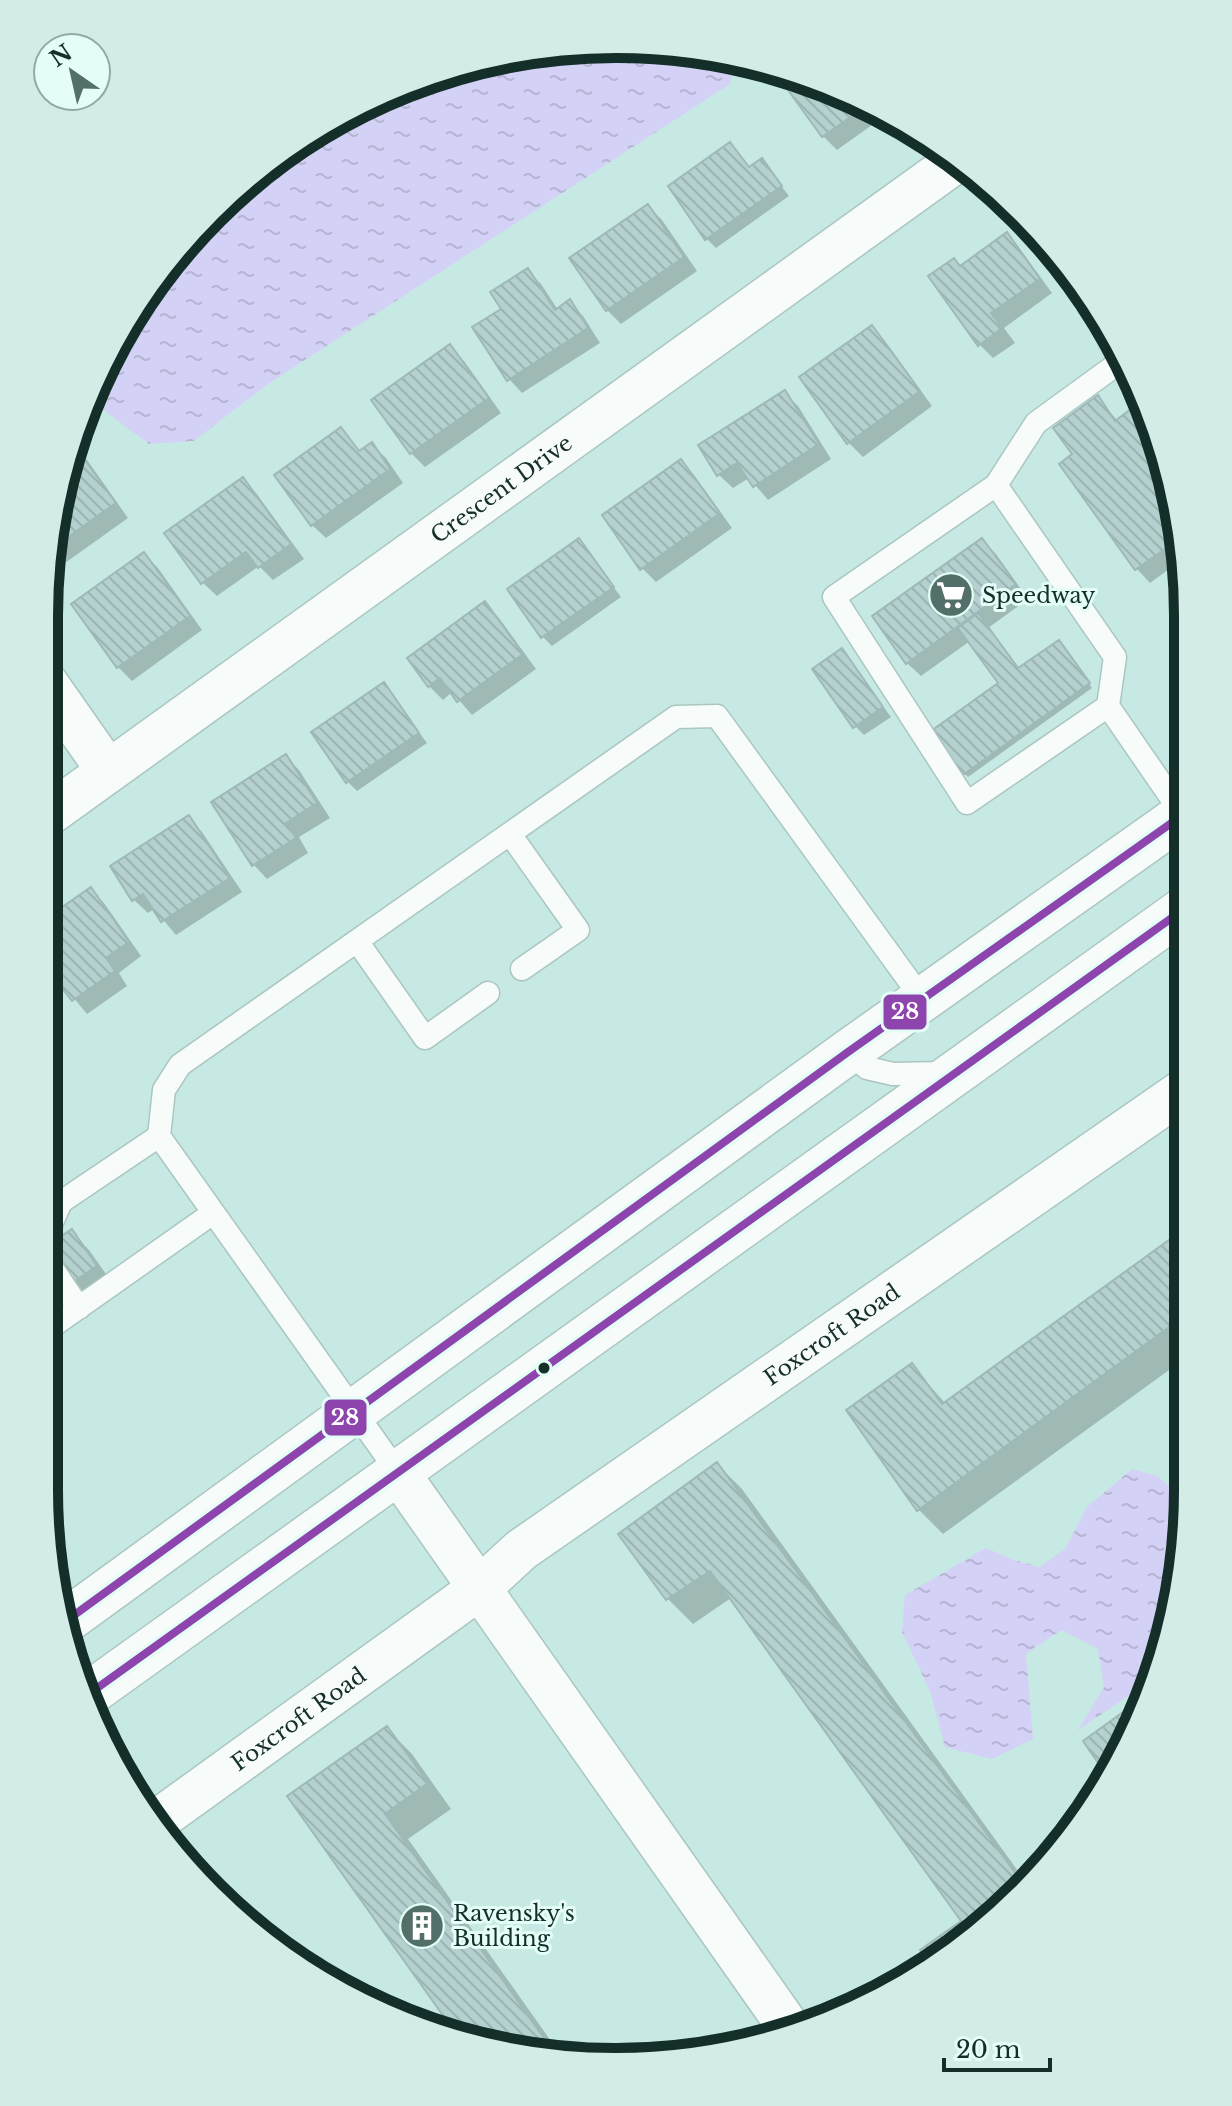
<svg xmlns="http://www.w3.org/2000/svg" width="1232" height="2106" font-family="'Libre Baskerville',serif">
<defs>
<pattern id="water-ripples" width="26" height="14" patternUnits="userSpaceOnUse" patternTransform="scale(2)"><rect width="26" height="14" fill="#d4d1f6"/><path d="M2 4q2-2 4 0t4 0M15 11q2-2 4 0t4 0" fill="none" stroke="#b5b4d3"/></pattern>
<pattern id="building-back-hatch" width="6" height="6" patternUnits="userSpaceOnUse" patternTransform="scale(2)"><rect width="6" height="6" fill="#b5d1cf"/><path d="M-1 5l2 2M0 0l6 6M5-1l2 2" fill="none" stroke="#9bb4b2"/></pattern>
</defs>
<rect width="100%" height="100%" fill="#c7e9e3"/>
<path fill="url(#water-ripples)" d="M616 44 736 57 730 84 268 384 194 441 149 444 90 400 140 299 211 212 298 141 397 88 504 55Z
M1132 1469 1157 1476 1187 1501V1528L1156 1677 1078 1730 1104 1687 1098 1649 1061 1630 1026 1654 1033 1739 992 1759 945 1747 930 1691 902 1632 905 1595 986 1548 1014 1560 1039 1567 1065 1549 1087 1507Z"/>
<path fill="#0003" d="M834 87 886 115 837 150 823 136Z
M730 145 750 169 762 161 789 196 716 248 707 239Z
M648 206 662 220 697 271 621 324 607 310Z
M1007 235 1020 249 1052 293 1004 328 1015 343 993 358 979 344 961 268Z
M527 270 541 284 558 310 569 302 583 316 600 343 522 393 509 379 504 309Z
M871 328 885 341 932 406 863 457 849 443 802 378Z
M450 347 464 361 501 413 425 467 411 453Z
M784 393 798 406 831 459 768 500 749 478 733 488 719 475Z
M1097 398 1118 421 1144 402 1158 433 1183 559 1150 583 1137 569 1062 464 1074 455Z
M341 429 361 452 372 445 386 458 403 483 326 538 312 525Z
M73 440 128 518 65 563 51 549Z
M681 461 694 475 732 528 656 582 642 568Z
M242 479 256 493 304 559 273 580 259 566 217 596 203 583 167 533Z
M982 540 996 554 1028 599 988 628 1019 670 1063 646 1092 688 968 777 964 773 1001 684 970 641 921 676 907 663Z
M579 541 621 597 552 646 543 637Z
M144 554 158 568 202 630 132 681 118 667Z
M485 604 499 618 536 669 472 715 452 692 443 700 429 686Z
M841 650 891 717 864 735 855 726Z
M383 684 427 743 357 791 348 782Z
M285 756 299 770 330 818 299 837 308 853 267 879 254 865 213 803Z
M189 818 202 832 242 892 176 935 154 909 148 913 134 900Z
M91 890 104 903 141 956 119 973 127 986 87 1014 59 980 50 986 45 980V922Z
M1187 1230V1357L943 1534 919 1510 912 1366 946 1404Z
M71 1232 89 1250 113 1284 44 1332V1251Z
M717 1464 742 1489 1026 1882 993 1920 930 1959 964 1921 731 1598 693 1624 668 1599 621 1535Z
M387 1729 412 1754 451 1809 408 1839 558 2051 463 2040 290 1797Z"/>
<path fill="url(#building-back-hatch)" stroke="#9eb9b8" stroke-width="2" d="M794 75 834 87 868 105 822 137 783 83Z
M730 142 749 167 762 158 782 186 705 240 668 186Z
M648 204 684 257 606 311 569 258Z
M1007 232 1040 279 991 313 1002 328 978 346 928 276 954 258 960 266Z
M528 268 555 310 570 299 588 328 507 381 472 327 501 309 490 292Z
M872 325 920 391 847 444 799 377Z
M450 344 489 398 410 454 371 400Z
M785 390 819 444 753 487 737 463 717 476 698 445Z
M1098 395 1115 421 1143 400 1158 433 1179 539 1135 570 1059 464 1072 454 1053 428Z
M341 427 359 451 372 442 390 469 311 526 274 475Z
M72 442 116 503 51 549Z
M681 459 720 513 640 570 602 515Z
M243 477 291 544 258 568 246 552 201 584 164 533Z
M579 538 614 587 541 638 507 589Z
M982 538 1016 584 906 664 872 616Z
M144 552 190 616 117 668 71 604Z
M485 601 523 654 457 702 440 678 428 687 407 658Z
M978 613 1018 668 1059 640 1090 683 963 775 931 731 998 683 958 628Z
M842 648 883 707 853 728 812 669Z
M384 682 419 733 346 783 311 732Z
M286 754 317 803 286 823 296 838 252 866 211 802Z
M189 815 230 878 161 922 143 894 132 901 110 866Z
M91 887 129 942 106 958 115 971 72 1001 45 967V919Z
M1187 1227V1314L917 1511 846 1410 912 1363 942 1404Z
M72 1229 97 1266 44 1302V1248Z
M717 1462 1024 1885 993 1920 928 1961 920 1950 961 1921 710 1571 666 1600 618 1534Z
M1148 1694 1107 1776 1083 1741Z
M387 1726 428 1783 385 1814 553 2051 468 2042 459 2038 287 1796Z"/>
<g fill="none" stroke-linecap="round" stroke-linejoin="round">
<g stroke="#abc6c1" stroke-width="25">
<path id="lane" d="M1124 359 1036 423 996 485 1115 657 1108 706 1183 815
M996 485 834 597 967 803 1108 706
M510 834 578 930 522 969
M357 941 425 1038 488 993
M848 1052 867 1068 893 1074 945 1073
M159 1136 164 1090 180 1065 676 717 717 716 923 1000
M79 1308 48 1262 45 1238 61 1202 159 1136 399 1474
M44 1332 213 1213"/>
</g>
<g stroke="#abc6c1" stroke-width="45">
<g id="street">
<path d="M45 681 108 771"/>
<path id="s1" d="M45 817 958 160"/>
<path d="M399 1474 790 2029"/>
<path id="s2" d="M154 1823 480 1588 521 1550 1187 1088"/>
</g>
</g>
<g stroke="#abc6c1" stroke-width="47">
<path id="primary" d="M66 1621 848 1052 1187 812
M86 1696 1187 907"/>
</g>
<use href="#lane" stroke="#f7fcfb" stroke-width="22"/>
<use href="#street" stroke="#f7fcfb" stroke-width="42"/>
<use href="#primary" stroke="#f7fcfb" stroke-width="44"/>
<g stroke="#e4fdf7" stroke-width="14">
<path id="bus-1" d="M66 1621 848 1052 1187 812
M86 1696 1187 907"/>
</g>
<use href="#bus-1" stroke="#8e44ad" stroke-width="8"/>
</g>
<defs>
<g id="supermarket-disc" transform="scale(2.3)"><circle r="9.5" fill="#536f6a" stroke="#e4fdf7"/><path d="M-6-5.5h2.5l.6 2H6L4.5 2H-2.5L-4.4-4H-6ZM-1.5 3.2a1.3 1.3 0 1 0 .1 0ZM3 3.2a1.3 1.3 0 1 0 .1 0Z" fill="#fff"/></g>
<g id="building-disc" transform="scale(2.3)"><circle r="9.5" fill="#536f6a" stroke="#e4fdf7"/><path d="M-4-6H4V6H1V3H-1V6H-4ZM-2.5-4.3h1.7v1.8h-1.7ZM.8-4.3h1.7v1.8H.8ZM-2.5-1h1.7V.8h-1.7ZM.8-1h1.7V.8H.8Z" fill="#fff"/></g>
</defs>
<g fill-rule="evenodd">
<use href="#supermarket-disc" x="951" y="595"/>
<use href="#building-disc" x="422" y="1926"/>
</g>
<circle fill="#142e29" stroke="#e4fdf7" stroke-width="3" cx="544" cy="1368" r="7"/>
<g text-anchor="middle" stroke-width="6" stroke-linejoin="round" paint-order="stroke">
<g font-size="22" fill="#142e29" stroke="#e4fdf7">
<text dy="8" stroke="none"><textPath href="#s1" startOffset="562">Crescent Drive</textPath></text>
<text dy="8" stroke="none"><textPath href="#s2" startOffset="836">Foxcroft Road</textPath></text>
<text dy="8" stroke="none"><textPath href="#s2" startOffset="178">Foxcroft Road</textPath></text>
</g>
<g font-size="22" fill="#142e29" stroke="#e4fdf7" text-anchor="start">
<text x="982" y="603">Speedway</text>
<text x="453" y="1921">Ravensky's<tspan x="453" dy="25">Building</tspan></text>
</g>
</g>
<path d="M0 0H1232V2106H0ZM616 58H616A558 558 0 0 1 1174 616V1490A558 558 0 0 1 616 2048H616A558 558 0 0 1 58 1490V616A558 558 0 0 1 616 58Z" fill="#d3ece7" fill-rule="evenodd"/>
<path fill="none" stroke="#142e29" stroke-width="10" d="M616 58H616A558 558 0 0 1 1174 616V1490A558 558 0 0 1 616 2048H616A558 558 0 0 1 58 1490V616A558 558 0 0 1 616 58Z"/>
<g stroke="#e4fdf7" stroke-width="3">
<rect x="882" y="993" width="46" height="38" rx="8" fill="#8e44ad"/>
<rect x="323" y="1398" width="45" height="39" rx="8" fill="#8e44ad"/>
</g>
<g font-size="22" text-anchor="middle" font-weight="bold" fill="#fff">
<text x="905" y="1019">28</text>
<text x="345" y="1425">28</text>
</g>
<g transform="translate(72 72) rotate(326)"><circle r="38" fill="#e4fdf7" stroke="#91aaa5" stroke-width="2"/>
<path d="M0-6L14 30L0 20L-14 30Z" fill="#536f6a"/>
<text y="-12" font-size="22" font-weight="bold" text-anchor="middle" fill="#142e29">N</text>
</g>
<path d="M944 2058v12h106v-12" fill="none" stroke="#142e29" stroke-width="4"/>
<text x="956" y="2058" font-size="24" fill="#142e29" stroke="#e4fdf7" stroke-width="6" paint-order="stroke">20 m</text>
</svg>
